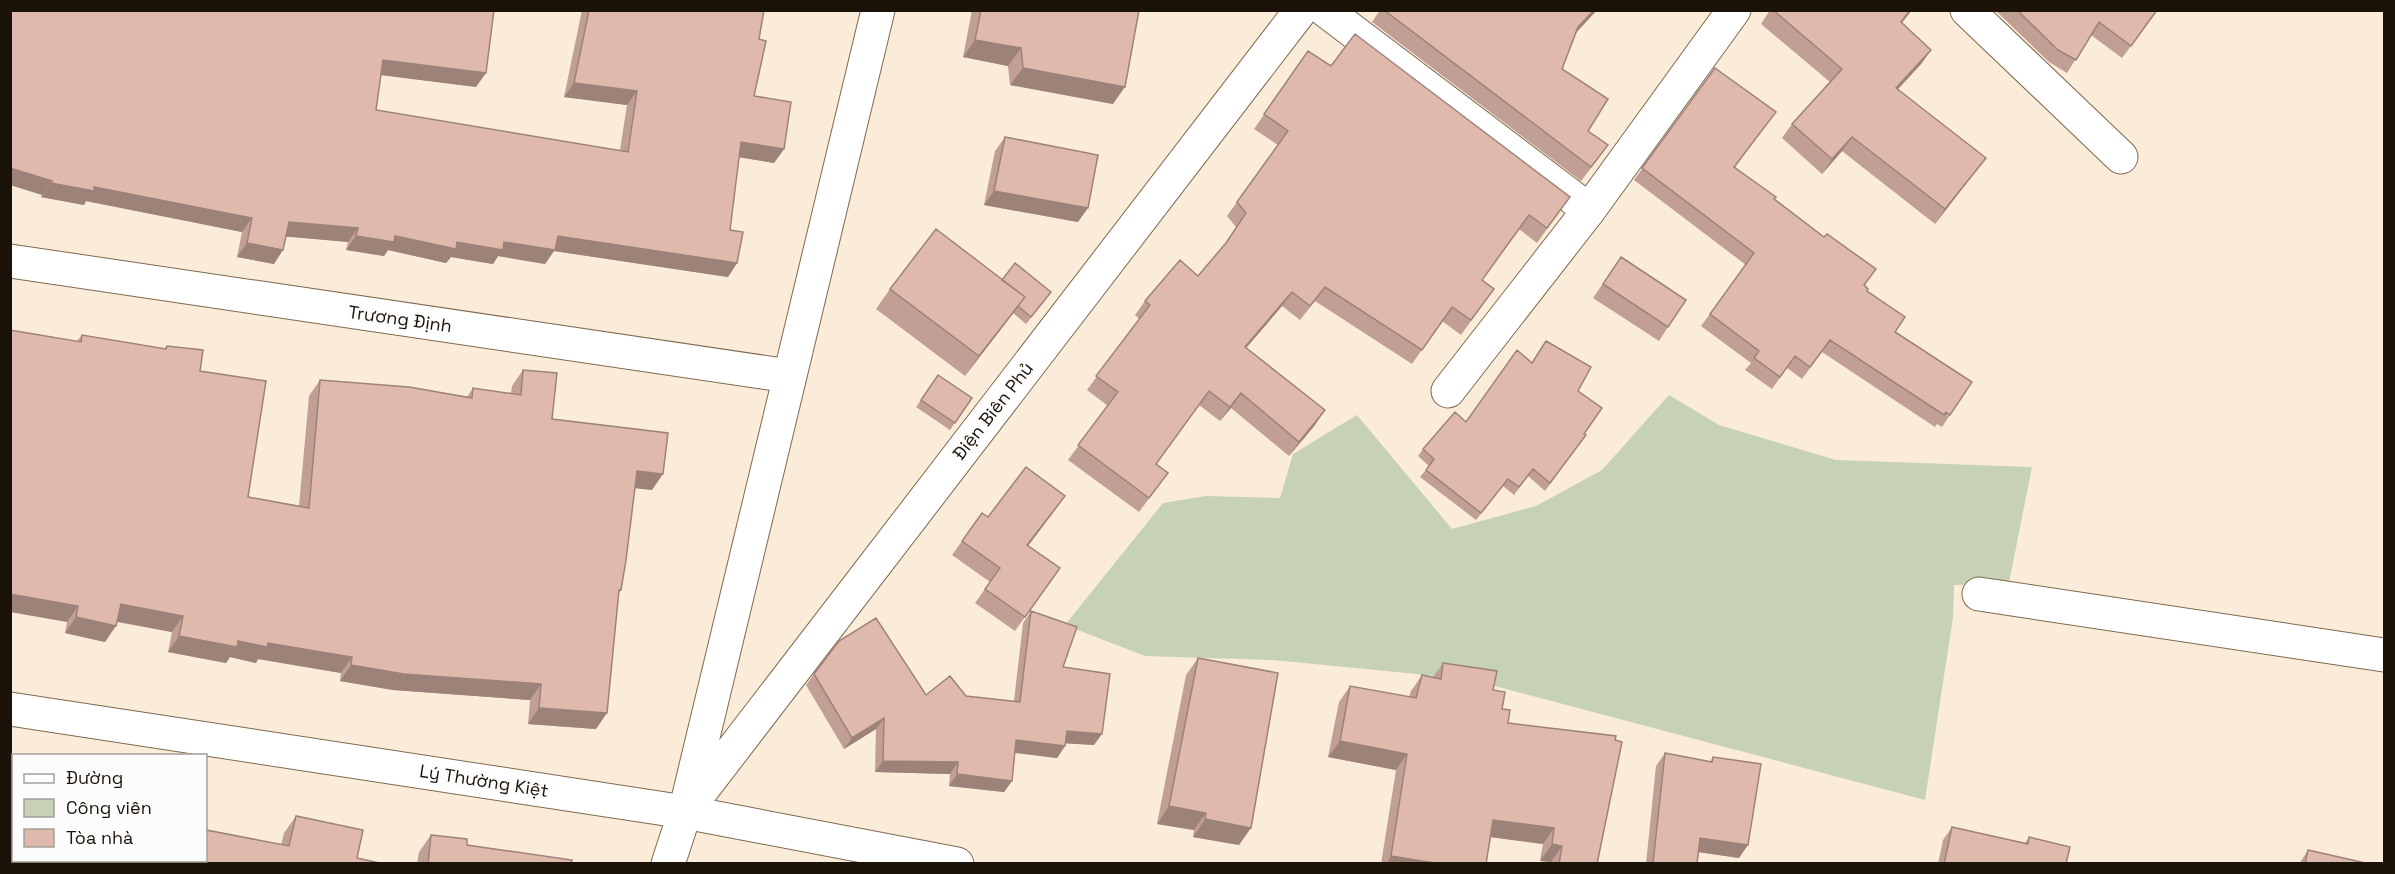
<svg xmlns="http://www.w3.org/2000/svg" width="2395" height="874" font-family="'Space Grotesk',sans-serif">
<rect width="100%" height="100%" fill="#fbecda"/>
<path fill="#c6d1b5" d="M1669 395 1719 425 1836 460 2032 467 2009 583 1954 585 1953 617 1925 800 1468 679 1273 660 1145 656 1065 625 1163 503 1206 496 1280 498 1293 454 1357 415 1452 529 1536 506 1602 470Z"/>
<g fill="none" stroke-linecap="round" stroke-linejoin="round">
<g stroke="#7f694e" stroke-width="35">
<path id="minor" d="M1325 10 1589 210
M1967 10 2121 157
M10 261 789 376
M1448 391 1589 210 1734 10
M1979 594 2384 655
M10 709 685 812 957 864
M685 812 1301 10
M668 864 685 812 878 10"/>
</g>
<use href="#minor" stroke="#fff" stroke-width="33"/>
</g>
<path fill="#c19f95" d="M10 10 476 87 381 75 376 110 620 150 627 105 564 97 582 10H764L759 39 754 96 784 149 774 163 739 157 730 230 737 263 728 277 554 251 545 264 498 256 493 264 451 257 446 263 388 250 384 256 346 250 348 242 286 236 274 264 237 257 242 232 86 201 84 205 41 197 42 195Z
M972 10H1139L1113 104 1010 85 1008 66 963 57Z
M1380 10H1597L1576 33 1562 69 1588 131 1598 159 1581 181 1372 22Z
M1770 10H1912L1902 23 1931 50 1921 64 1898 89 1986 158 1975 172 1935 224 1842 151 1822 174 1782 138 1792 124 1830 82 1761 24Z
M1995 10H2158L2122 58 2091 35 2067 73 2049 62Z
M1308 51 1331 66 1570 197 1537 243 1519 229 1482 280 1484 303 1461 335 1442 321 1412 364 1315 301 1300 320 1282 306 1246 348 1315 425 1289 456 1231 408 1220 421 1199 405 1156 464 1168 473 1139 512 1068 460 1108 406 1087 390 1139 319 1135 315 1145 301 1198 276 1223 247 1236 227 1227 216 1278 145 1254 129Z
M1715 68 1776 112 1735 167 1774 199 1864 285 1867 291 1895 332 1972 382 1942 427 1937 424 1935 427 1822 352 1802 379 1787 368 1772 389 1745 370 1751 363 1701 326 1746 265 1634 180Z
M1005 137 1078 222 984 205 995 151Z
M1621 257 1668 327 1659 341 1593 298Z
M1002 280 1046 299 1026 324 1013 313 965 376 876 309 890 289Z
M82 335 164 349 167 346 200 371 248 497 299 506 309 396 320 380 467 397 473 388 511 394 512 386 523 370 552 419 652 490 635 488 621 590 618 594 596 729 528 724 530 700 393 690 340 681 341 673 258 659 256 663 230 657 226 663 168 652 172 632 117 622 105 642 65 633 67 622 77 341Z
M1546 341 1578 391 1584 434 1586 435 1545 491 1528 476 1514 495 1503 486 1476 520 1420 477 1429 466 1418 456 1423 449 1466 422 1532 363Z
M938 375 972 398 950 430 916 407Z
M1055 510 1028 546 1060 568 1015 631 975 603 990 582 952 555 982 513 988 517Z
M1031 611 1063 667 1094 745 1066 743 1065 746 1057 758 1015 753 1012 781 1004 792 949 786 950 774 875 772 876 729 844 749 806 685 814 674 926 695 966 696 1014 701 1023 623Z
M1198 658 1239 845 1193 837 1194 830 1157 824 1186 675Z
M1443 663 1493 690 1508 723 1597 864H1551V862L1540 861 1543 844 1491 837 1486 864H1381L1396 770 1328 757 1339 702 1350 686 1409 697 1411 691 1422 675 1433 677Z
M1665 753 1710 762 1713 757 1739 858 1698 852 1697 864H1646L1656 766Z
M296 816 357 858 14 861 281 845 284 833Z
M1952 827 2025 843 2029 837 2066 864H1938L1943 840Z
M431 835 467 845 571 864H417L419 852Z
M2308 850 2370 864H2299Z"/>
<path fill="#9d8279" d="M1594 10H1597L1569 40 1578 27Z
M1910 10H1912L1890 36 1901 22Z
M975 40 1021 48 1008 66 963 57Z
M1931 50 1921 64 1886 102 1896 88Z
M383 60 486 73 476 87 373 74Z
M1023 68 1125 87 1113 104 1010 85Z
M574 83 637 91 627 105 564 97Z
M1852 137 1842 151 1822 174 1832 159Z
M741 142 784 149 774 163 731 156Z
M1986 158 1975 172 1935 224 1945 209Z
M10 168 52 181 42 195 10 185Z
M51 183 94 187 252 218 242 232 86 201 84 205 41 197Z
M994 191 1088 208 1078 222 984 205Z
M289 222 358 228 348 242 279 236Z
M356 236H395L457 242H504L558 236 737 263 728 277 554 251 545 264 498 256 493 264 451 257 446 263 388 250 384 256 346 250Z
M247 243 283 250 274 264 237 257Z
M1292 292 1282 306 1235 361 1245 347Z
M1025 297 1011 316 965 376 979 356Z
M1241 393 1231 408 1220 421 1230 407Z
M1325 410 1315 425 1289 456 1299 442Z
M637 471 663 474 652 490 626 487Z
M1065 496 1055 510 1018 559 1027 545Z
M10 594 78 606 67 622 10 612Z
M121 604 183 616 172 632 109 620Z
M76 617 116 626 105 642 65 633Z
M179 636 268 643 352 657 341 673 258 659 256 663 230 657 226 663 168 652Z
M351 665 541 684 530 700 393 690 340 681Z
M539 708 607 713 596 729 528 724Z
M884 718 876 729 844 749 852 738Z
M1067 731 1102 734 1094 745 1059 743Z
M1016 740 1065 746 1057 758 1008 752Z
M1340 741 1407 754 1396 770 1328 757Z
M883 761 958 762 950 774 875 772Z
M957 774 1012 781 1004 792 949 786Z
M1169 806 1206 813 1194 830 1157 824Z
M1205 819 1251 828 1239 845 1193 837Z
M1493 820 1554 828 1543 844 1482 836Z
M1700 838 1748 845 1739 858 1691 851Z
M1552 844 1562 846 1551 862 1540 861Z
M1391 856 1441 864H1386Z"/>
<path fill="#e0b9ad" stroke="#9d8279" stroke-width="1.5" d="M10 10H494L486 73 383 60 376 110 628 152 637 91 574 83 589 10H764L759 39 766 41 754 96 791 102 784 149 741 142 730 230 743 232 737 263 558 236 555 250 504 242 503 250 457 242 456 249 395 236 394 242 356 236 358 228 289 222 283 250 247 243 252 218 94 187V191L51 183 52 181 10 168Z
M981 10H1139L1125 87 1023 68 1021 48 975 40Z
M1384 10H1594L1578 27 1562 69 1608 99 1588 131 1608 145 1591 167Z
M1773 10H1910L1901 22 1931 50 1896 88 1986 158 1945 209 1852 137 1832 159 1792 124 1842 69Z
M2017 10H2157L2131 46 2099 22 2076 60 2058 50Z
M1355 34 1570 197 1547 228 1529 215 1482 280 1494 289 1471 320 1452 307 1422 350 1325 287 1310 306 1292 292 1245 347 1325 410 1299 442 1241 393 1230 407 1209 391 1156 464 1168 473 1149 498 1078 445 1118 392 1096 376 1150 305 1145 301 1180 260 1198 276 1226 243 1246 213 1237 202 1288 131 1264 114 1308 51 1331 66Z
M1715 68 1776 112 1734 167 1776 197 1774 199 1824 237 1827 234 1876 269 1864 285 1868 289 1867 291 1905 317 1895 332 1972 382 1950 415 1946 412 1944 415 1830 340 1810 367 1795 356 1780 377 1754 358 1759 351 1710 314 1754 253 1642 168Z
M1005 137 1098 155 1088 208 994 191Z
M936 229 1025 297 979 356 890 289Z
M1621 257 1686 300 1668 327 1603 284Z
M1015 263 1051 292 1031 317 1018 306 1025 297 1002 280Z
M10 330 81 342 82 335 166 349 167 346 203 350 200 371 266 381 248 497 309 508 320 380 409 387 472 398 473 388 521 395 523 370 557 373 552 419 668 433 663 474 637 471 626 560 621 590H619L607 713 539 708 541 684 404 674 351 665 352 657 268 643 267 647 238 641 237 647 179 636 183 616 121 604 116 626 76 617 78 606 10 594Z
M1546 341 1591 367 1578 391 1602 408 1584 434 1586 435 1550 483 1533 469 1519 487 1508 479 1481 513 1426 470 1434 459 1423 449 1455 412 1466 422 1517 350 1532 363Z
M938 375 972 398 955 423 921 400Z
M1026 467 1065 496 1027 545 1060 568 1025 617 985 589 1000 568 962 541 982 513 988 517Z
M1031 611 1077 627 1063 667 1110 674 1102 734 1067 731 1065 746 1016 740 1012 781 957 774 958 762 883 761 884 718 852 738 814 674 839 641 876 618 926 695 950 676 966 696 1020 702Z
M1198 658 1278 673 1251 828 1205 819 1206 813 1169 806Z
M1443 663 1497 671 1493 690 1505 692 1502 709 1510 710 1508 723 1616 736 1615 740 1622 742 1597 864H1559L1562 846 1552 844 1554 828 1493 820 1486 864H1441L1391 856 1407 754 1340 741 1350 686 1416 698 1422 675 1441 679Z
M1665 753 1712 762 1713 757 1761 764 1748 845 1700 838 1697 864 1653 863Z
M10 778H14V861H206V830L289 846 296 816 363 830 357 858 384 864H10Z
M1952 827 2028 844 2029 837 2070 847 2066 864H1944Z
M431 835 467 839V845L572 860 571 864H428Z
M2308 850 2370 864H2305Z"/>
<g text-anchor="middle" stroke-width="6" stroke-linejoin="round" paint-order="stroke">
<g font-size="18" fill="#1c1308" stroke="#fcfcfc">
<text transform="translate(400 319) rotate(8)" y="6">Trương Định</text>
<text transform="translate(993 411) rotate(-52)" y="6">Điện Biên Phủ</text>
<text transform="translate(484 781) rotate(9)" y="6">Lý Thường Kiệt</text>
</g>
</g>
<rect width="2395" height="874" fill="none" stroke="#1c1308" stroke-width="24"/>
<rect x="12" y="754" width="195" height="108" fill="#fcfcfc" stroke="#a29f9a" stroke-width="1.5"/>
<rect x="24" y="774" width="30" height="9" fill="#ffffff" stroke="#a29f9a" stroke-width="1.5"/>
<text x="66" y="784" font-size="18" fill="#1c1308">Đường</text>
<rect x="24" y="799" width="30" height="18" fill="#c6d1b5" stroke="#a29f9a" stroke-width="1.5"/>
<text x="66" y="814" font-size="18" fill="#1c1308">Công viên</text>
<rect x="24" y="829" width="30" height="18" fill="#e0b9ad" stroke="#a29f9a" stroke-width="1.5"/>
<text x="66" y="844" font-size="18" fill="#1c1308">Tòa nhà</text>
</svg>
